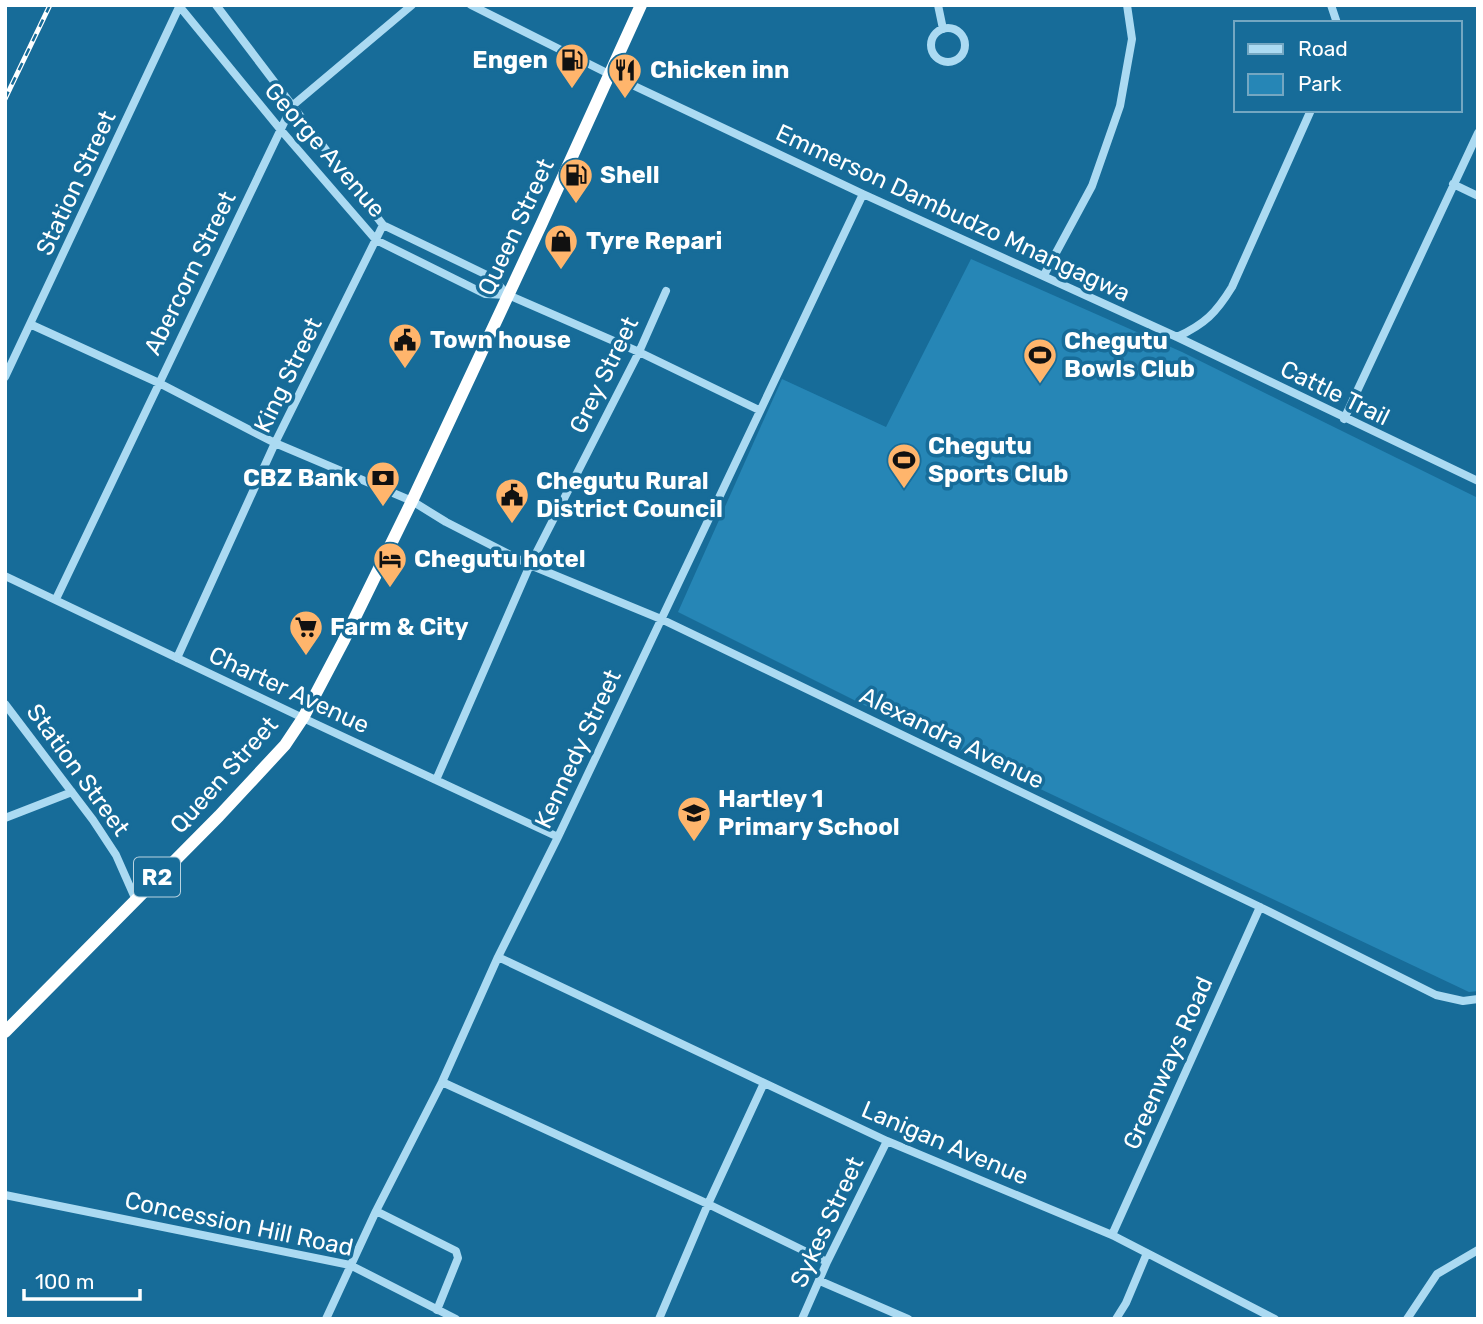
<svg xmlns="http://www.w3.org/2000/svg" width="1483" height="1324" font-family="Rubik,sans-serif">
<rect width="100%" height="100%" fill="#176c99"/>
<path fill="#2686b6" d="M971 259 1182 352 1478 498V991L1469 992 882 714 678 612 782 379 886 427Z"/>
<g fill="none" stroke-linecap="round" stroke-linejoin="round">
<path stroke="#abdaf2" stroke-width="8" d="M216 5 383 225 491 277 508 295
M471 5 609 74 863 194 1177 337 1478 481
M938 5 943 29
M1331 5 1337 23
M180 7 280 129 376 240 485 294 508 295 639 352 759 410
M931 45a17 17 0 1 1 34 0a17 17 0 1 1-34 0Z
M1453 184 1478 196
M1044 275 1092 186 1120 106 1132 39 1127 5
M32 325 159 383 275 443 412 501 446 522 530 565 661 619 1260 907 1436 995 1463 1001 1478 999
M1177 337C1205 324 1216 313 1232 287L1311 110
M5 377 180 5
M1344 419 1478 133
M5 576 303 718 558 837
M56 599 292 106 412 5
M177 658 275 443 383 225
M5 704 93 820 116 855 135 898
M436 780 530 565 639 352 666 291
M5 818 72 792
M498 957 887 1141 1112 1235 1275 1319
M442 1082 708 1204 827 1262
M5 1195 350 1265 456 1319
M376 1211 456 1251 458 1258 437 1310
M1112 1235 1260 907
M820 1281 908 1319
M326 1319 376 1211 442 1082 498 957 558 837 863 194
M659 1319 708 1204 764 1083
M802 1319 827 1262 887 1141
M1116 1319 1126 1303 1147 1253
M1407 1319 1437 1274 1478 1250"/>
<path stroke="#fff" stroke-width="12" d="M5 1032 219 816 285 745 303 718 343 642 412 501 541 225 641 5"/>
<g stroke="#fff" stroke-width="5">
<path id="rail" d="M5 99 50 5"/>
</g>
<use href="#rail" stroke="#176c99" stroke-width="2.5" stroke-dasharray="8" stroke-linecap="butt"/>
</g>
<defs>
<g id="fuel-pin" transform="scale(1.75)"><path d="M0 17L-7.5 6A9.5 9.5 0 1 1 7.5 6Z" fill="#ffb56c" stroke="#176c99"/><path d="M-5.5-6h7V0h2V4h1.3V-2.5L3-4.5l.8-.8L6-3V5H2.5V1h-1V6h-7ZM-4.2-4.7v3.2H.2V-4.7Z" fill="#111"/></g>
<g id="restaurant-pin" transform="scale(1.75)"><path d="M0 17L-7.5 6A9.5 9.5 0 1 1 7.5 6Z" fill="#ffb56c" stroke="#176c99"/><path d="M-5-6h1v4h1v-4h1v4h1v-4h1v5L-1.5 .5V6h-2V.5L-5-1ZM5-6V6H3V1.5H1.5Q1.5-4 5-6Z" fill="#111"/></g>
<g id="shop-pin" transform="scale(1.75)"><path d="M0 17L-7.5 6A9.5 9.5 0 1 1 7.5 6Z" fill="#ffb56c" stroke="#176c99"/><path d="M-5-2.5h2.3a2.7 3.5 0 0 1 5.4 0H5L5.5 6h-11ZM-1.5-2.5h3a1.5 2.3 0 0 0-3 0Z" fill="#111"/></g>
<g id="civic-pin" transform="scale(1.75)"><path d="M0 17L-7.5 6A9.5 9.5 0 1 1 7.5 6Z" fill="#ffb56c" stroke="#176c99"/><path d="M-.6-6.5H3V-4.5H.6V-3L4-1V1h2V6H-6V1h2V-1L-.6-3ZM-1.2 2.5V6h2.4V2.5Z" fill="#111"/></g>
<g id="stadium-pin" transform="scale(1.75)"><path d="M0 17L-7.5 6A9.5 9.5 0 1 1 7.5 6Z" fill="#ffb56c" stroke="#176c99"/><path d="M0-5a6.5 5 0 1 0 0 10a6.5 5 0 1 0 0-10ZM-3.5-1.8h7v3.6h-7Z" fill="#111"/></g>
<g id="bank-pin" transform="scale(1.75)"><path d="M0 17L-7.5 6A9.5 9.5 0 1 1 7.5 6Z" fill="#ffb56c" stroke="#176c99"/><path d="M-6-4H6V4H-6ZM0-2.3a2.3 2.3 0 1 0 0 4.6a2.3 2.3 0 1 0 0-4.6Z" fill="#111"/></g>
<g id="hotel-pin" transform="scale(1.75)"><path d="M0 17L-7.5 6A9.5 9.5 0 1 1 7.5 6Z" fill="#ffb56c" stroke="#176c99"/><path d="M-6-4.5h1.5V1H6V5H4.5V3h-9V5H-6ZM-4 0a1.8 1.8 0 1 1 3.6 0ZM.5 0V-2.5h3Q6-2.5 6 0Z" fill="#111"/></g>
<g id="supermarket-pin" transform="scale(1.75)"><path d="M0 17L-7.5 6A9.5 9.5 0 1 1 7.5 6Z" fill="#ffb56c" stroke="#176c99"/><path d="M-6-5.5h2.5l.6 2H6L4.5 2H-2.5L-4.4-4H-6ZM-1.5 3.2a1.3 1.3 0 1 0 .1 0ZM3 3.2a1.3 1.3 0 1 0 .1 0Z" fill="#111"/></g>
<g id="school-pin" transform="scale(1.75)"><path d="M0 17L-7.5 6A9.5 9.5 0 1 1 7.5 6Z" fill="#ffb56c" stroke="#176c99"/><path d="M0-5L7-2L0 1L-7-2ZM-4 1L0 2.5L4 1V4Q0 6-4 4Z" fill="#111"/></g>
</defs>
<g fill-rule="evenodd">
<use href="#fuel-pin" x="572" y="60"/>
<use href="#restaurant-pin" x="625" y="70"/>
<use href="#fuel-pin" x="576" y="175"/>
<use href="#shop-pin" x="561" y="241"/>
<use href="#civic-pin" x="405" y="340"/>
<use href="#stadium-pin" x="1040" y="355"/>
<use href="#stadium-pin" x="904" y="460"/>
<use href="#bank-pin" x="383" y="478"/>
<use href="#civic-pin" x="512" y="495"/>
<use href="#hotel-pin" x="390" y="559"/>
<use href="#supermarket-pin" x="306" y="627"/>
<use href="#school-pin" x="694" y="813"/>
</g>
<g text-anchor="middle" stroke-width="7" stroke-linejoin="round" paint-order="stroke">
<rect fill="#176c99" stroke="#b9d3e0" stroke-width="2" x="134" y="857.5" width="46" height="39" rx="5"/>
<g font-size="23" font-weight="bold" fill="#fff">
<text x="157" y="885">R2</text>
</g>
<g font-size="24" font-weight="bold" fill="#fff" stroke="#176c99" text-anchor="start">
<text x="548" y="68" text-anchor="end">Engen</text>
<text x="650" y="78">Chicken inn</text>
<text x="600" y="183">Shell</text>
<text x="586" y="249">Tyre Repari</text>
<text x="430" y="348">Town house</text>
<text x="1064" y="349">Chegutu<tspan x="1064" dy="28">Bowls Club</tspan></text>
<text x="928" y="454">Chegutu<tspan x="928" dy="28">Sports Club</tspan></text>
<text x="358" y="486" text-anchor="end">CBZ Bank</text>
<text x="536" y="489">Chegutu Rural<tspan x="536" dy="28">District Council</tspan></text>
<text x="414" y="567">Chegutu hotel</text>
<text x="330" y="635">Farm &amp; City</text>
<text x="718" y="807">Hartley 1<tspan x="718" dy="28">Primary School</tspan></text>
</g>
<g font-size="24" fill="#fff" stroke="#176c99">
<text transform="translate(325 150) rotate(49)" y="8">George Avenue</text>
<text transform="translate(76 183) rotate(-65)" y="8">Station Street</text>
<text transform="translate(953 213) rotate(25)" y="8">Emmerson Dambudzo Mnangagwa</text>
<text transform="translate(516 227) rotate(-65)" y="8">Queen Street</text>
<text transform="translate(190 273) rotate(-64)" y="8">Abercorn Street</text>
<text transform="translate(288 375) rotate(-64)" y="8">King Street</text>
<text transform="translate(604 375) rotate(-64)" y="8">Grey Street</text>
<text transform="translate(1335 393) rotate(26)" y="8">Cattle Trail</text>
<text transform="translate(289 690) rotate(25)" y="8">Charter Avenue</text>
<text transform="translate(952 738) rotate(26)" y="8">Alexandra Avenue</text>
<text transform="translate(578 749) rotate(-65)" y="8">Kennedy Street</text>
<text transform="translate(78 770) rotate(54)" y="8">Station Street</text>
<text transform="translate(224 775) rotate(-48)" y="8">Queen Street</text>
<text transform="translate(1168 1063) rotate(-66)" y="8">Greenways Road</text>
<text transform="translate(945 1143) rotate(23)" y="8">Lanigan Avenue</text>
<text transform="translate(827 1222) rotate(-65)" y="8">Sykes Street</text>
<text transform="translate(239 1224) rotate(12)" y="8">Concession Hill Road</text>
</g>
</g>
<rect width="1483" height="1324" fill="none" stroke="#ffffff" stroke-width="14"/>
<rect x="1234" y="21" width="228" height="91" fill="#176c99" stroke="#74a7c2" stroke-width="2"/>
<rect x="1248" y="44" width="35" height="10" fill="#abdaf2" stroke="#74a7c2" stroke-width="2"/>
<text x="1298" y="56" font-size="21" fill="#ffffff">Road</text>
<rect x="1248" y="74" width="35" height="21" fill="#2686b6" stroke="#74a7c2" stroke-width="2"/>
<text x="1298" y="91" font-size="21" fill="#ffffff">Park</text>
<path d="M24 1289v10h116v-10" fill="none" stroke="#ffffff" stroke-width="3.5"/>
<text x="35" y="1289" font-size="21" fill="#ffffff" stroke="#176c99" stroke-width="5" paint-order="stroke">100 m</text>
</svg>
